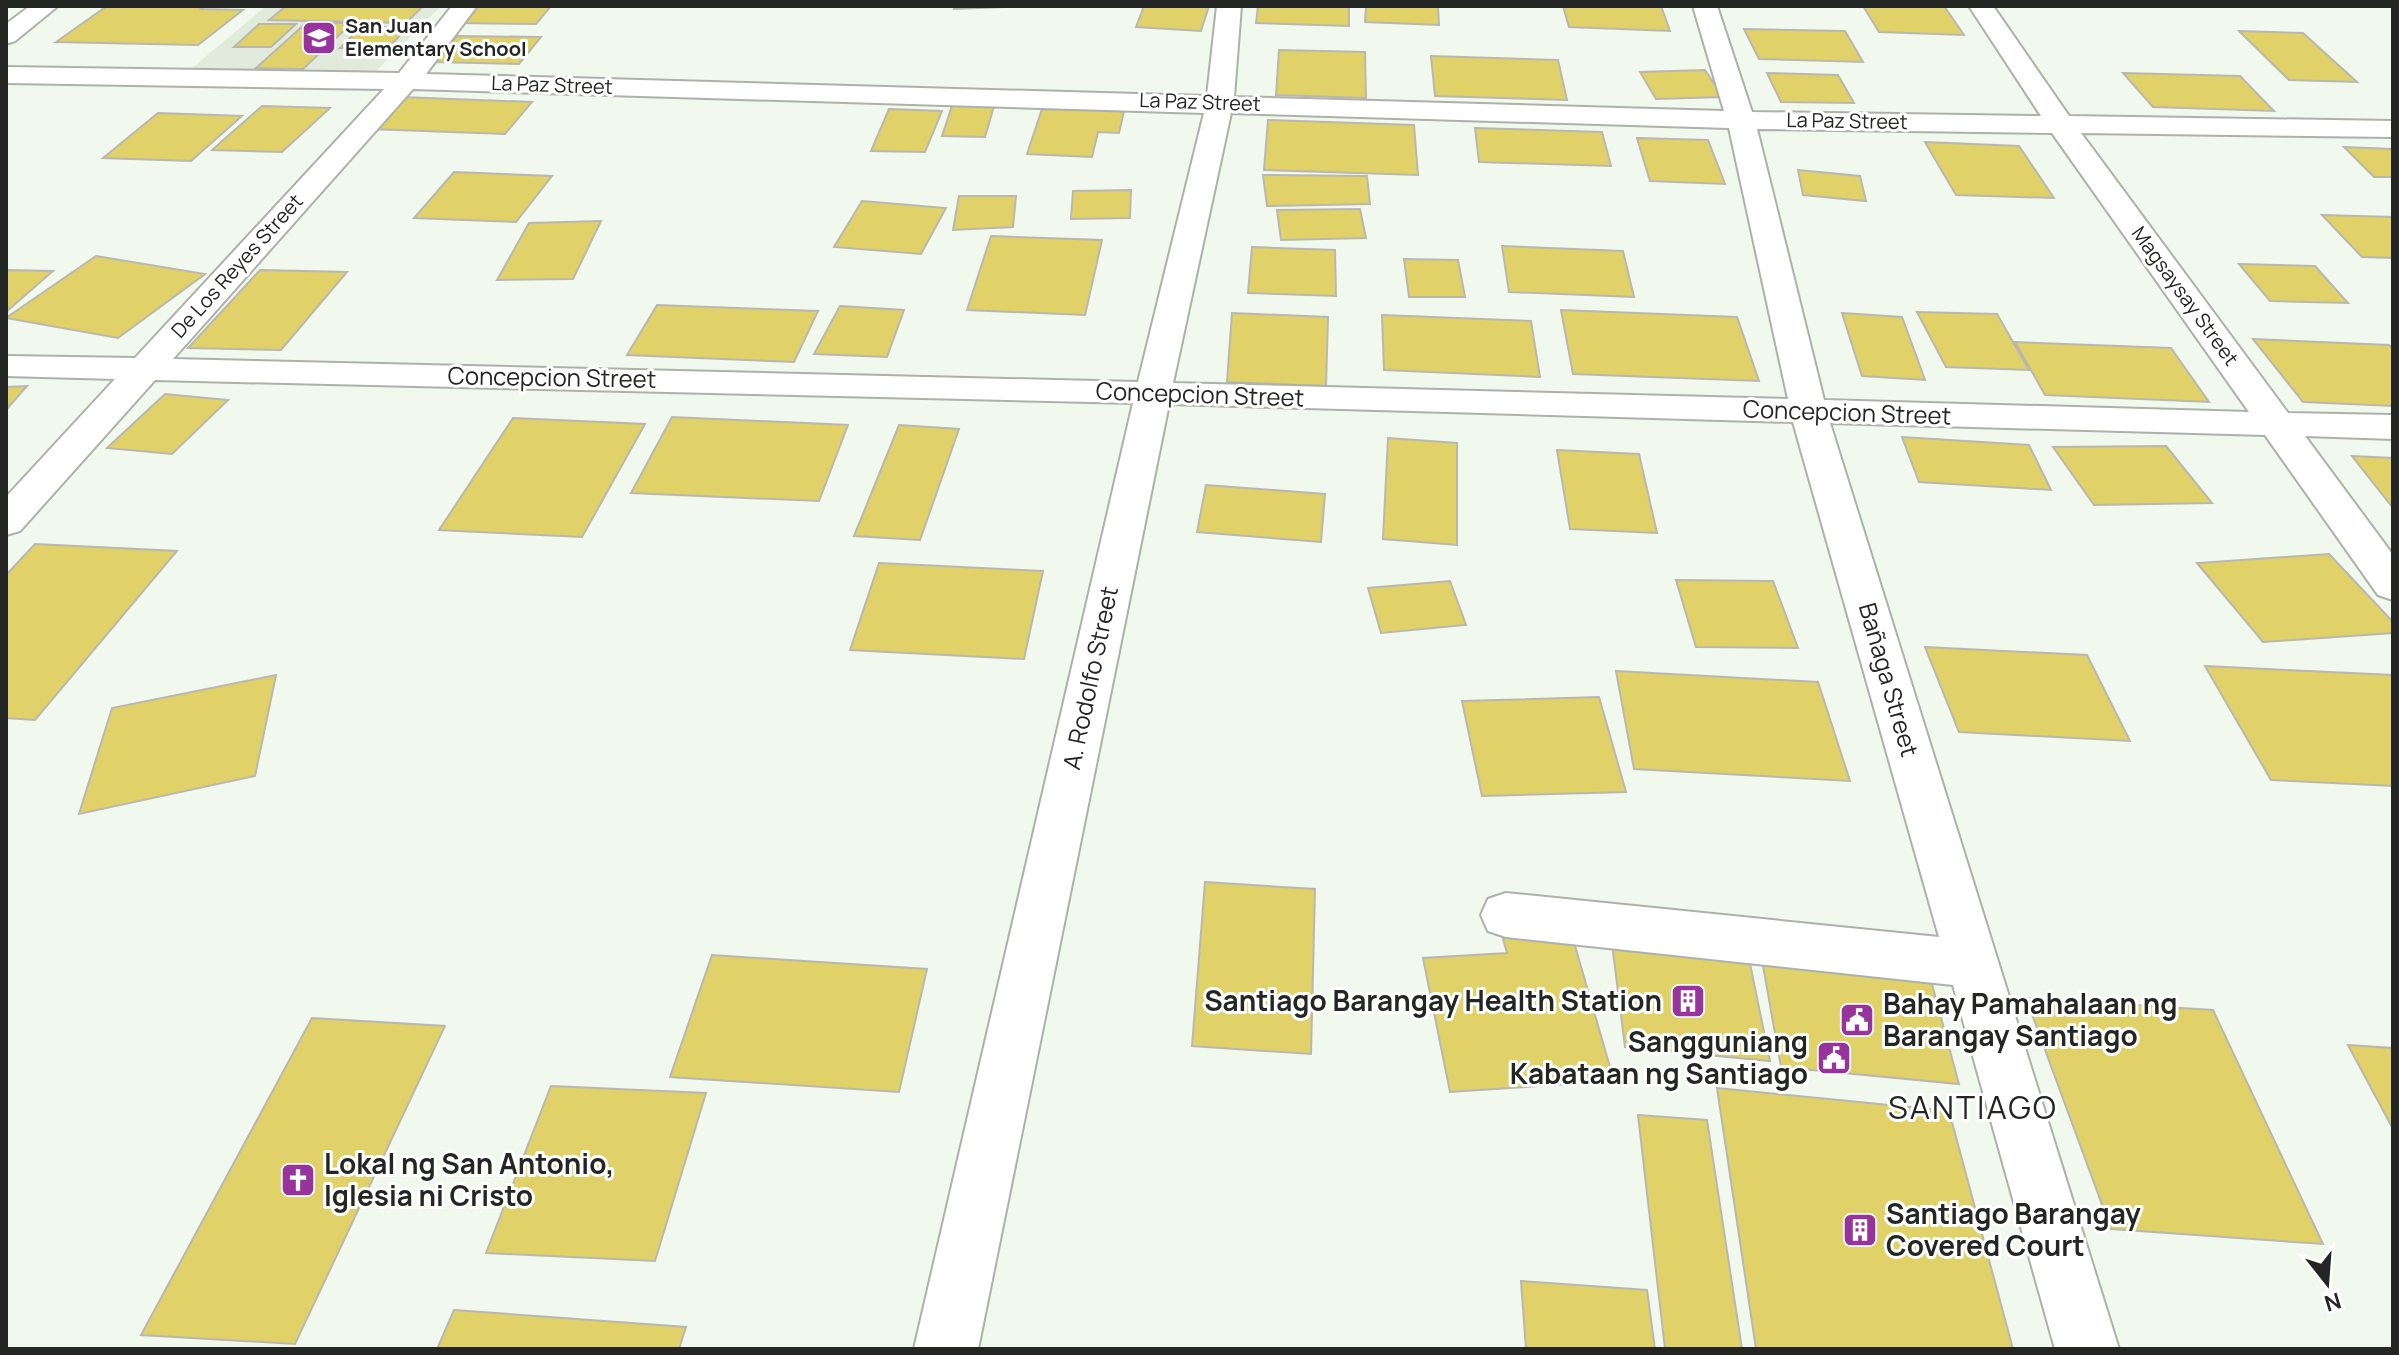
<svg xmlns="http://www.w3.org/2000/svg" width="2399" height="1355" font-family="Manrope,sans-serif">
<rect width="100%" height="100%" fill="#f1f8ee"/>
<path fill="#e0ebdb" d="M266 6H441L375 72 191 69Z"/>
<path fill="#e0d268" stroke="#b9b8ae" stroke-width="2" d="M107 6H205L201 9 243 10 198 45 56 42Z
M286 6H423L406 23 269 20Z
M473 6H551L536 24 457 23Z
M955 6H1028L954 9Z
M1144 6H1209L1201 31 1136 27Z
M1258 6H1349V26L1256 23Z
M1366 6H1438L1439 25 1365 22Z
M1563 6H1661L1670 31 1569 27Z
M1863 6H1944L1964 35 1879 32Z
M306 23H352L303 69 256 68Z
M259 24H296L271 47H234Z
M361 27H408L388 48H340Z
M1744 29 1845 31 1863 62 1759 59Z
M2239 31 2303 33 2357 82 2289 80Z
M457 36 541 37 519 64 433 62Z
M1279 50 1365 52 1366 98 1276 95Z
M1431 56 1558 60 1567 100 1435 96Z
M1705 70 1723 97 1656 99 1640 72Z
M1767 73 1838 75 1854 103 1781 102Z
M2123 73 2240 76 2274 111 2153 107Z
M402 97 532 102 505 134 370 129Z
M953 103H995L985 137 942 136Z
M262 106 330 108 282 152 212 150Z
M889 109 942 111 925 152 871 151Z
M1042 109 1124 111 1119 133 1098 132 1092 157 1027 154Z
M158 113 242 116 191 161 103 158Z
M1268 120 1414 125 1418 175 1264 170Z
M1475 128 1602 132 1611 166 1479 162Z
M1637 138 1708 140 1725 184 1650 181Z
M1925 142 2019 146 2054 198 1956 195Z
M2344 147 2393 149V177H2374Z
M1798 170 1860 176 1866 201 1803 195Z
M454 172 552 176 516 222 414 218Z
M1263 175 1367 176 1370 204 1267 206Z
M1131 190 1130 218 1071 219 1073 191Z
M959 196H1016L1013 227 953 230Z
M862 201 946 208 921 254 834 247Z
M1360 209 1366 238 1281 240 1277 210Z
M2322 215 2393 217V258L2362 257Z
M601 221 573 279 497 280 529 223Z
M991 236 1102 240 1085 315 967 310Z
M1502 246 1623 251 1634 297 1509 292Z
M1252 247 1335 250 1336 296 1248 293Z
M96 256 205 274 118 338 6 318Z
M1404 259 1458 260 1465 297H1409Z
M2239 264 2315 266 2348 303 2270 301Z
M6 270 53 271 6 312Z
M260 270 347 272 281 350 188 348Z
M657 305 818 311 794 362 627 355Z
M840 306 904 310 887 357 814 354Z
M1561 310 1737 317 1759 381 1573 374Z
M1917 312 1997 314 2029 370 1946 367Z
M1232 313 1328 317 1326 386 1227 382Z
M1842 313 1902 317 1925 380 1862 376Z
M1382 315 1531 321 1540 377 1384 370Z
M2253 339 2389 345 2393 349V406L2303 402Z
M2015 342 2171 348 2209 402 2045 395Z
M27 386 6 410V387Z
M165 394 228 400 172 454 107 448Z
M672 417 848 425 819 501 631 493Z
M513 418 645 424 582 537 439 530Z
M899 425 959 429 920 540 854 536Z
M1902 437 2029 445 2051 490 1919 482Z
M1388 438 1457 443V545L1383 539Z
M2166 446 2212 503 2094 505 2053 447Z
M1557 450 1639 454 1657 533 1570 529Z
M2352 456 2393 458V508Z
M1206 485 1325 494 1321 542 1197 532Z
M35 544 177 551 35 720 6 718V575Z
M2329 554 2393 622V633L2263 642 2197 563Z
M879 563 1043 571 1024 659 850 650Z
M1676 580 1773 581 1798 648 1696 647Z
M1450 581 1466 625 1381 633 1368 588Z
M1925 647 2087 655 2130 741 1959 732Z
M2205 666 2393 675V786L2271 780Z
M1616 671 1818 682 1850 781 1634 769Z
M276 675 255 776 79 814 112 708Z
M1599 697 1626 792 1482 796 1462 701Z
M1205 882 1315 889 1311 1054 1192 1046Z
M1569 925 1614 1081 1450 1092 1423 958 1507 953 1500 928Z
M1612 944 1748 954 1770 1061 1625 1047Z
M712 955 927 969 899 1092 670 1077Z
M1762 960 1929 973 1959 1084 1781 1067Z
M2026 998 2213 1010 2323 1244 2111 1229Z
M312 1018 445 1026 295 1344 141 1335Z
M2348 1045 2393 1048V1129Z
M551 1086 706 1093 655 1261 486 1253Z
M1717 1088 1949 1111 2013 1349H1756Z
M1638 1115 1707 1120 1742 1349H1665Z
M1521 1281 1647 1290 1655 1349H1526Z
M454 1310 686 1327 679 1349H437Z"/>
<g fill="none" stroke-linecap="round" stroke-linejoin="round">
<g stroke="#acb2a9" stroke-width="4">
<path id="minor" d="M30 6H58L15 41 6 44V24Z
M452 6H477L426 74 1207 96 1217 6H1241L1234 97 1724 111 1693 6H1717L1752 112 2041 116 1969 6H1993L2069 116 2393 121V137L2081 133 2288 413 2393 415V439L2305 436 2393 555V600L2378 595 2265 435 1830 423 2119 1349H2055L1953 985 1506 937 1488 931 1481 915 1488 899 1506 893 1939 937 1793 422 1169 404 978 1349H914L1133 403 155 380 20 531 6 535V497L115 379 6 376V356L135 358 384 89 6 83V67L399 73ZM413 89 1204 113 1138 382 173 359ZM1231 113 1729 128 1788 399 1173 383ZM1757 129 2052 133 2249 412 1824 400Z"/>
</g>
<use href="#minor" fill="#fff" fill-rule="evenodd"/>
</g>
<defs>
<g id="school-square" transform="scale(1.8)"><rect x="-9" y="-9" width="18" height="18" rx="4" fill="#96349c" stroke="#fff"/><path d="M0-5L7-2L0 1L-7-2ZM-4 1L0 2.5L4 1V4Q0 6-4 4Z" fill="#fff"/></g>
<g id="building-square" transform="scale(1.8)"><rect x="-9" y="-9" width="18" height="18" rx="4" fill="#96349c" stroke="#fff"/><path d="M-4-6H4V6H1V3H-1V6H-4ZM-2.5-4.3h1.7v1.8h-1.7ZM.8-4.3h1.7v1.8H.8ZM-2.5-1h1.7V.8h-1.7ZM.8-1h1.7V.8H.8Z" fill="#fff"/></g>
<g id="civic-square" transform="scale(1.8)"><rect x="-9" y="-9" width="18" height="18" rx="4" fill="#96349c" stroke="#fff"/><path d="M-.6-6.5H3V-4.5H.6V-3L4-1V1h2V6H-6V1h2V-1L-.6-3ZM-1.2 2.5V6h2.4V2.5Z" fill="#fff"/></g>
<g id="church-square" transform="scale(1.8)"><rect x="-9" y="-9" width="18" height="18" rx="4" fill="#96349c" stroke="#fff"/><path d="M-1.2-6h2.4v3.5h3.3v2.4h-3.3V6h-2.4V-.1h-3.3v-2.4h3.3Z" fill="#fff"/></g>
</defs>
<g fill-rule="evenodd">
<use href="#school-square" x="319" y="38"/>
<use href="#building-square" x="1688" y="1001"/>
<use href="#civic-square" x="1857" y="1020"/>
<use href="#civic-square" x="1834" y="1058"/>
<use href="#church-square" x="298" y="1180"/>
<use href="#building-square" x="1860" y="1230"/>
</g>
<g text-anchor="middle" stroke-width="6" stroke-linejoin="round" paint-order="stroke">
<g font-size="20" font-weight="bold" fill="#242623" stroke="#fff" text-anchor="start">
<text x="345" y="33">San Juan<tspan x="345" dy="23">Elementary School</tspan></text>
</g>
<g font-size="20" fill="#242623" stroke="#fff">
<text transform="translate(552 85) rotate(2)" y="7">La Paz Street</text>
<text transform="translate(1200 102) rotate(2)" y="7">La Paz Street</text>
<text transform="translate(1847 121) rotate(1)" y="7">La Paz Street</text>
<text transform="translate(237 266) rotate(-48)" y="7">De Los Reyes Street</text>
<text transform="translate(2185 296) rotate(54)" y="7">Magsaysay Street</text>
</g>
<g font-size="24" fill="#242623" stroke="#fff">
<text transform="translate(552 378) rotate(1)" y="8">Concepcion Street</text>
<text transform="translate(1200 395) rotate(2)" y="8">Concepcion Street</text>
<text transform="translate(1847 413) rotate(2)" y="8">Concepcion Street</text>
<text transform="translate(1091 678) rotate(-78)" y="8">A. Rodolfo Street</text>
<text transform="translate(1888 680) rotate(74)" y="8">Bañaga Street</text>
</g>
<g font-size="28" font-weight="bold" fill="#242623" stroke="#fff" text-anchor="start">
<text x="1662" y="1011" text-anchor="end">Santiago Barangay Health Station</text>
<text x="1883" y="1014">Bahay Pamahalaan ng<tspan x="1883" dy="32">Barangay Santiago</tspan></text>
<text x="1808" y="1052" text-anchor="end">Sangguniang<tspan x="1808" dy="32">Kabataan ng Santiago</tspan></text>
<text x="324" y="1174">Lokal ng San Antonio,<tspan x="324" dy="32">Iglesia ni Cristo</tspan></text>
<text x="1886" y="1224">Santiago Barangay<tspan x="1886" dy="32">Covered Court</tspan></text>
</g>
<g font-size="32" letter-spacing="2" fill="#242623" stroke="#fff">
<text x="1973" y="1119">SANTIAGO</text>
</g>
</g>
<rect width="2399" height="1355" fill="none" stroke="#242623" stroke-width="16"/>
<g transform="translate(2327 1283) rotate(163)" stroke="#ffffff" stroke-width="6" paint-order="stroke">
<path d="M0-6L14 30L0 20L-14 30Z" fill="#242623"/>
<text y="-12" font-size="22" font-weight="bold" text-anchor="middle" fill="#242623">N</text>
</g>
</svg>
